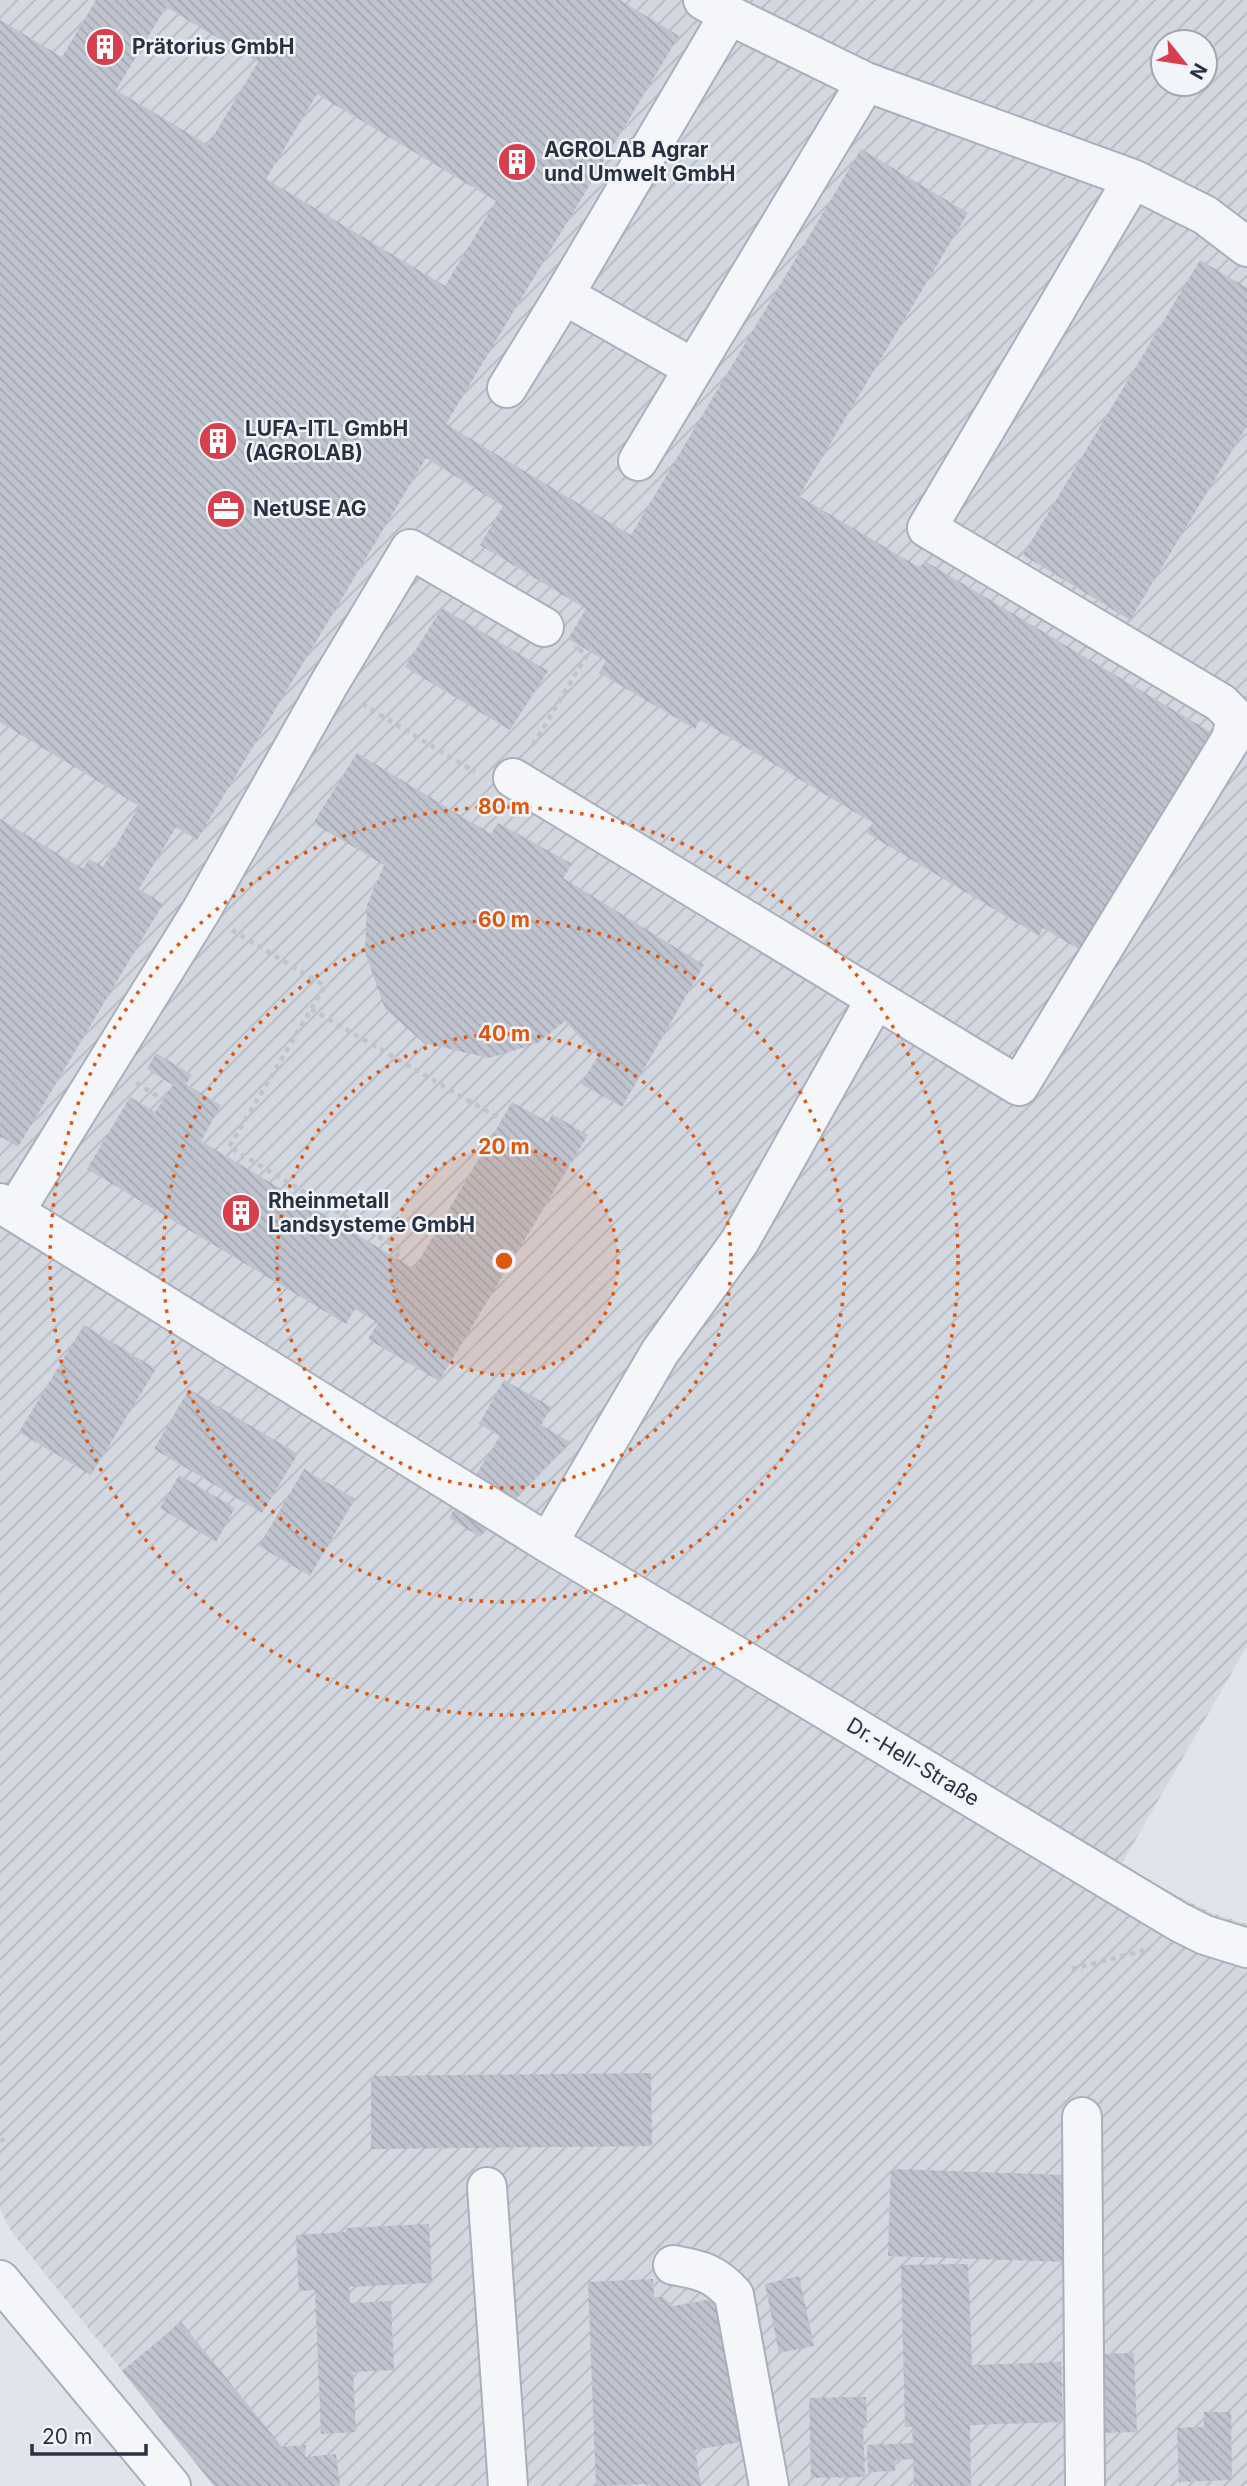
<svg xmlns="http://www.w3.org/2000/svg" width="1247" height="2486" font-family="Inter,sans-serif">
<defs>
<pattern id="industrial-furrows" width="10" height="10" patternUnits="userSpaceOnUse" patternTransform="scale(1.75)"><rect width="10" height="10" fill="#d3d7e0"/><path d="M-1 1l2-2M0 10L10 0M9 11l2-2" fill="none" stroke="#b5b9c1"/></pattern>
<pattern id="building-back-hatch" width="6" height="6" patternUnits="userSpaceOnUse" patternTransform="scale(1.75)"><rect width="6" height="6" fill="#bec3ce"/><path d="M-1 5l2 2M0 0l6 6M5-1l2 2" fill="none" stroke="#a3a8b2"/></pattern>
</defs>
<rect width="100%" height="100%" fill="#e1e5eb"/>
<path fill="url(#industrial-furrows)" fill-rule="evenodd" d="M0 0H1247V1646L1120 1867 1212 1913 1247 1924V2486H214L11 2231 0 2209ZM1163 42H1205V84H1163Z"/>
<path fill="url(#building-back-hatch)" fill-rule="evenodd" d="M96 0H620L679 36 446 424 631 535 861 149 968 213 799 496 920 568 925 561 1212 733 1082 951 1043 928 1039 936 867 833 873 823 700 720 695 729 599 673 606 661 568 639 586 609 480 545 503 506 426 458 197 840 176 827 139 889 163 904 18 1147 0 1136V819L83 869 89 859 103 867 139 806 0 722V20L62 57ZM166 7 258 62 208 145 116 90ZM317 94 496 201 445 286 266 179Z
M1200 260 1247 288V426L1130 620 1023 555Z
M442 608 548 671 510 730 405 667Z
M357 753 491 834 498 823 572 864 563 878 704 965 622 1107 581 1084 598 1056 565 1021 538 1043 489 1058 424 1043 385 1009 365 952 367 905 384 865 313 823Z
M156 1053 192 1075 186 1084 221 1105 201 1141 414 1269 512 1102 548 1122 552 1114 588 1135 439 1381 368 1339 378 1323 355 1309 346 1324 87 1169 130 1097 155 1112 173 1085 147 1069Z
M84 1325 156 1369 91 1475 19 1432Z
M504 1380 551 1407 541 1425 570 1442 480 1537 449 1518 500 1436 479 1424Z
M189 1389 298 1454 262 1513 154 1449Z
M304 1469 355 1499 310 1576 259 1546Z
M179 1475 235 1508 216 1542 160 1508Z
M651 2073 652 2146 371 2149V2076Z
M891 2169 1067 2175 1064 2262 888 2256Z
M429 2224 432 2283 349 2287 350 2303 391 2301 394 2370 353 2372 356 2432 321 2434 315 2290 299 2291 296 2235 346 2232V2228Z
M968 2264 972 2365 1061 2362 1063 2422 970 2425 971 2486H914L913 2459 895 2460V2471L868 2472 867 2445 913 2443 912 2427H905L901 2265Z
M799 2276 814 2346 779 2353 765 2284Z
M653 2279 654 2297H663L673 2306 722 2297 747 2441 695 2450 701 2486H651L650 2484 596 2486 588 2282Z
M181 2322 282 2447 306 2445 305 2457 336 2454 340 2486H214L122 2371Z
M1134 2353 1137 2432 1100 2433 1097 2354Z
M866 2397 867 2428H863L865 2477 811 2478 809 2398Z
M1204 2412H1231L1232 2480 1179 2482 1177 2428 1204 2427Z"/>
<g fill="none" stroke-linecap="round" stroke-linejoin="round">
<g stroke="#aaafb9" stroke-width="42">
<path id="minor" d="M703 0 729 15 866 82 1133 179 1205 215 1247 247
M564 295 729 15
M507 388 564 295 693 368
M638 461 866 82
M513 778 1019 1086 1231 739 1236 718 1221 703 927 528 1133 179
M0 1203 548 1543 1179 1922 1205 1935 1247 1948
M15 1211 201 911 329 684 410 549 544 627
M548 1543 660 1352 740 1241 875 1000
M1082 2117 1085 2486
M487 2187 508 2486
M673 2265C701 2270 715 2273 734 2295L769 2486
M0 2280 171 2486"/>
</g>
<path stroke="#c0c3ca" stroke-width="4.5" stroke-dasharray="5 5" stroke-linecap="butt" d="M362 704 475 772
M533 745 587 655 574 646
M232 930 325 986 229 1147 401 1250 395 1258
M311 1009 502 1120
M136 1083 164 1100
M1072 1969 1150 1949
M0 2141 9 2137"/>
<use href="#minor" stroke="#f5f6f9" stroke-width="38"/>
</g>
<circle cx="504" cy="1261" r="114" fill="#de570f" fill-opacity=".12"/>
<g fill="none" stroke="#de570f" stroke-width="3.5" stroke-dasharray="3.5 7">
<circle cx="504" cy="1261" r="114"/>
<circle cx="504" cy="1261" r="227"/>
<circle cx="504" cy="1261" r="341"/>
<circle cx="504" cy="1261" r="454"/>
</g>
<defs>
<g id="building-disc" transform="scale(2.0125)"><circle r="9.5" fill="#d73f4c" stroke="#f1f4f8"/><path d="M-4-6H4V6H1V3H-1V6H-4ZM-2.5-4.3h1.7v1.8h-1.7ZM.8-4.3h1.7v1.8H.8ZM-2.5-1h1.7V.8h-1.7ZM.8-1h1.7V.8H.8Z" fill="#fff"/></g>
<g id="office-disc" transform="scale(2.0125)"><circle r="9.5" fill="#d73f4c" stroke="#f1f4f8"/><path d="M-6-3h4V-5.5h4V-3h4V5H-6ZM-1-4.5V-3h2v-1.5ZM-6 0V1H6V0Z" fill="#fff"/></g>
</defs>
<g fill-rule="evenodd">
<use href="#building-disc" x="105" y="47"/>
<use href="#building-disc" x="517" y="162"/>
<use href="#building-disc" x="218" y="441"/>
<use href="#office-disc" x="226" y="509"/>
<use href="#building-disc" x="241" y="1213"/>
</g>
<g text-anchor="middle" stroke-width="5" stroke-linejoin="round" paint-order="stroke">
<g font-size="21" font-weight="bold" fill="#283144" stroke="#f1f4f8" text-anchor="start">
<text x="132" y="54">Prätorius GmbH</text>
<text x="544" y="157">AGROLAB Agrar<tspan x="544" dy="24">und Umwelt GmbH</tspan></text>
<text x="245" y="436">LUFA-ITL GmbH<tspan x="245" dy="24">(AGROLAB)</tspan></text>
<text x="253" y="516">NetUSE AG</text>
<text x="268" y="1208">Rheinmetall<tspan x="268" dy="24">Landsysteme GmbH</tspan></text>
</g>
<g font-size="21" fill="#283144" stroke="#f1f4f8">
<text transform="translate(913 1762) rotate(31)" y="7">Dr.-Hell-Straße</text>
</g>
</g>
<circle cx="504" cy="1261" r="10" fill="#de570f" stroke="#f1f4f8" stroke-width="3.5"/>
<g font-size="21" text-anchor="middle" font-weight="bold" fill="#de570f" stroke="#f1f4f8" stroke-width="5" stroke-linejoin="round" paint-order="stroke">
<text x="504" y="814">80 m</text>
<text x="504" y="927">60 m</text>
<text x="504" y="1041">40 m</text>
<text x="504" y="1154">20 m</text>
</g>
<g transform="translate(1184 63) rotate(120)"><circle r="33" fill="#f1f4f8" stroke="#a1a6b0" stroke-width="2"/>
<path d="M0-5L12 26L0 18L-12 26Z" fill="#d73f4c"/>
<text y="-10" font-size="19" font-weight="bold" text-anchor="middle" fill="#283144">N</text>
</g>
<path d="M32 2444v10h114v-10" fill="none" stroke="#283144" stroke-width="3.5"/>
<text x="42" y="2444" font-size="21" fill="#283144" stroke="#f1f4f8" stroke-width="5" paint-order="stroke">20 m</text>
</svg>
